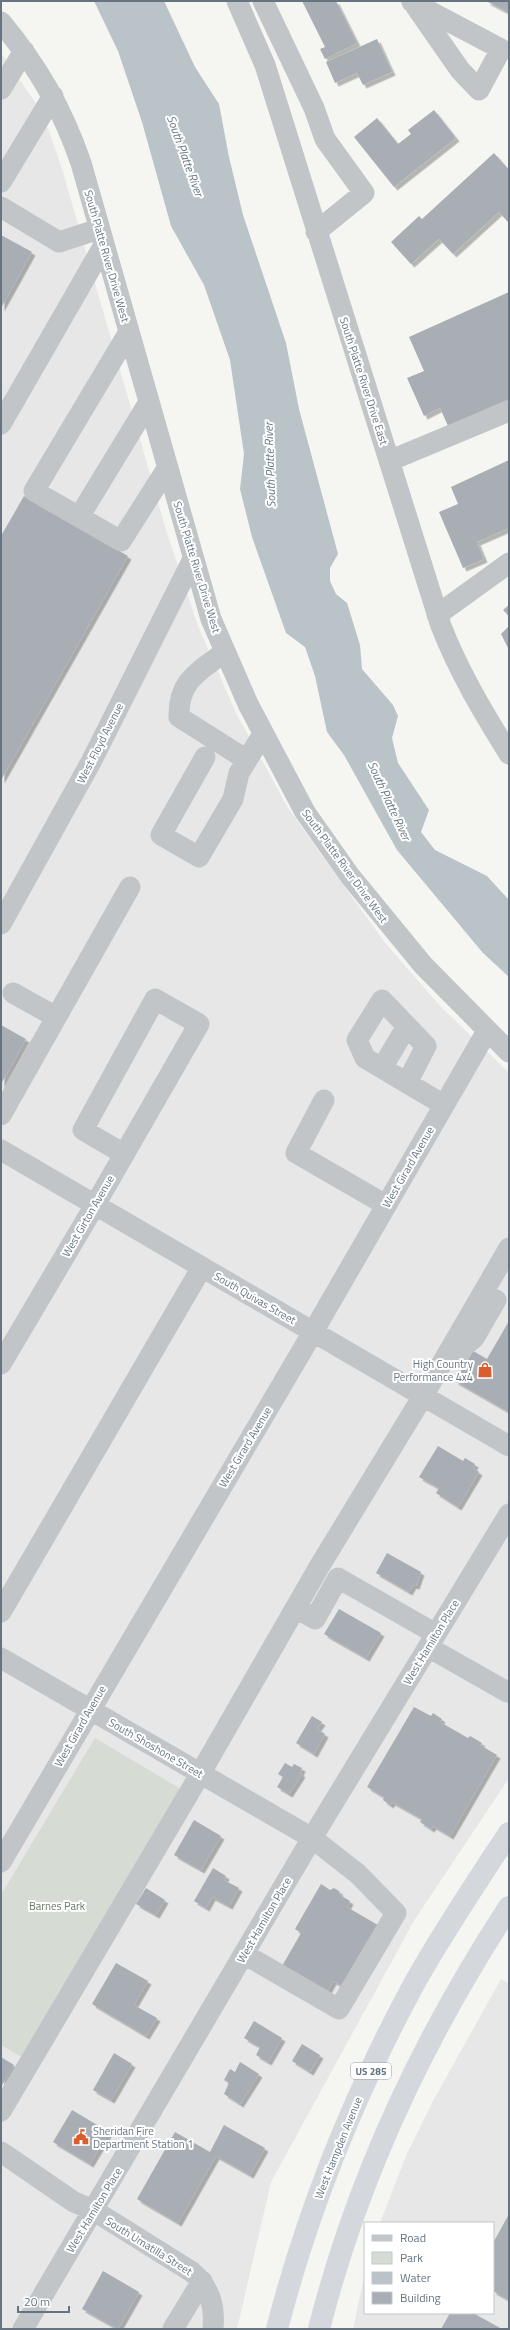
<svg xmlns="http://www.w3.org/2000/svg" width="510" height="2330" font-family="'Titillium Web',sans-serif">
<defs>
<filter id="shadow"><feDropShadow dx="3.5" dy="3.5" stdDeviation="0" flood-color="#0004"/></filter>
</defs>
<rect width="100%" height="100%" fill="#f5f6f2"/>
<path fill="#e6e7e6" d="M1 53 35 102 49 131 62 169 167 533 198 626 236 713 288 808 386 944 440 1006 509 1073V1778L415 1919 271 2182 237 2329H1Z
M501 1979 509 1984V2329H353L365 2273V2313H493V2223H380L406 2156 433 2101Z"/>
<path fill="#d6dcd3" d="M95 1738 186 1792 27 2060 1 2045V1895Z"/>
<path fill="#b9c3c8" d="M94 1H164L195 67 219 104 229 157 243 215 286 343 299 409 338 554 330 568V581L336 594 347 603 360 645 362 669 393 705 398 716 392 738 398 763 429 810 421 832 435 850 487 876 509 900V977L483 953 397 850 344 755 327 732 315 676 305 647 286 633 252 537 240 489 244 454 230 360 204 285 171 226 142 122 118 51Z"/>
<path fill="#a8aeb4" filter="url(#shadow)" d="M302 1H336L357 43 325 59 320 49 325 47Z
M486 1H509V13Z
M377 39 392 72 363 85 357 73 335 83 326 62Z
M434 110 456 138 394 187 354 137 377 118 398 144 411 134 408 130Z
M494 153 509 170V223L499 212 453 254 439 239 411 264 391 242 419 216 422 219Z
M1 235 32 252 1 308Z
M509 292V399L448 426 440 408 424 416 407 378 424 371 409 337Z
M509 460V528L477 542 484 559 463 568 439 512 458 504 451 487Z
M24 496 128 556 1 780V536Z
M509 605V616L503 610Z
M509 626V650L501 634Z
M1 1025 26 1039 1 1084Z
M509 1321V1412L455 1381 473 1351 487 1359Z
M438 1446 463 1461 465 1458 475 1464 473 1468 479 1472 458 1507 436 1493 439 1488 419 1477Z
M387 1553 421 1572 416 1586 413 1585 409 1592 376 1573Z
M339 1609 381 1633 366 1658 324 1634Z
M414 1707 431 1716 433 1713 442 1719 440 1722 468 1738 470 1736 482 1743 480 1745 497 1755 450 1836 433 1826 431 1829 420 1822 422 1819 392 1802 390 1805 383 1800 384 1797 367 1787Z
M312 1716 322 1722 317 1729 325 1734 314 1754 296 1743Z
M285 1763 292 1767 294 1764 302 1768 300 1773 302 1774 289 1794 277 1787 283 1777 278 1774Z
M194 1820 221 1836 201 1870 174 1855Z
M213 1868 226 1876 224 1880 239 1888 229 1906 212 1897 206 1908 194 1901Z
M321 1884 330 1890 334 1888 339 1891 340 1895 350 1901 347 1907 383 1928 348 1989 333 1981 326 1994 281 1968 301 1933 295 1929Z
M146 1888 165 1900 156 1915 136 1904Z
M116 1963 148 1981 134 2005 157 2018 146 2036 92 2004Z
M254 2021 282 2038 268 2062 256 2055 260 2047 244 2038Z
M302 2044 320 2055 310 2072 292 2061Z
M114 2053 132 2064 111 2100 93 2090Z
M1 2057 14 2065 1 2087Z
M240 2062 259 2074 240 2104 224 2094 229 2083 224 2080 230 2069 235 2072Z
M72 2110 109 2132 90 2164 53 2142Z
M224 2125 265 2148 250 2175 216 2156 178 2223 137 2199 175 2132 210 2152Z
M509 2214V2300L493 2291V2243Z
M103 2271 139 2292 118 2329 82 2309Z
M450 2313H473L502 2329H441Z"/>
<g fill="none" stroke-linecap="round" stroke-linejoin="round">
<path stroke="#c1c5c8" stroke-width="21" d="M237 1 265 65 441 626C459 672 483 712 509 754
M263 1 314 108 325 139 364 193 316 232
M412 1 460 70 479 90 501 49 412 2
M1 22C38 67 62 108 81 163L211 619 248 704 305 812 350 876 423 965 509 1052
M1 89 24 51
M1 182 53 96
M1 207 59 242 99 229
M129 332 34 491 121 541 168 467
M1 424 104 245
M389 461 509 411
M79 517 149 402
M437 615 509 563
M225 652C198 672 178 681 179 717L247 760
M205 757 161 835 199 857 233 799 239 773 263 734
M1 924 91 762 193 559
M13 993 56 1017
M382 1068 407 1026
M407 1083 426 1046 382 1000 357 1040 365 1058 444 1105
M324 1100 296 1153 386 1205
M1 1115 130 887
M1 1150 509 1446
M456 1359 462 1348 474 1338 496 1300
M1 1364 95 1205 199 1024 155 999 83 1130 124 1154
M296 1608 315 1619 338 1578 436 1634
M1 1612 202 1267
M428 1647 507 1692 509 1690
M1 1658 312 1838 358 1874 396 1913 339 2009 244 1954
M1 1862 313 1332 487 1031
M1 2111 192 1788 319 1567 423 1396 509 1248
M1 2152 74 2202 93 2210 192 2272C210 2288 215 2305 213 2329
M23 2329 312 1838 509 1514
M173 2329 202 2281"/>
<path stroke="#d4d8dc" stroke-width="22" d="M277 2329C308 2209 355 2093 414 1984 443 1932 476 1883 509 1833
M319 2329C357 2179 424 2037 509 1907"/>
</g>
<defs>
<g id="shop-bare" transform="scale(1.2)"><path d="M-5-2.5h2.3a2.7 3.5 0 0 1 5.4 0H5L5.5 6h-11ZM-1.5-2.5h3a1.5 2.3 0 0 0-3 0Z" fill="#db5c2c" stroke="#fff" stroke-width="2.5" paint-order="stroke"/></g>
<g id="civic-bare" transform="scale(1.2)"><path d="M-.6-6.5H3V-4.5H.6V-3L4-1V1h2V6H-6V1h2V-1L-.6-3ZM-1.2 2.5V6h2.4V2.5Z" fill="#db5c2c" stroke="#fff" stroke-width="2.5" paint-order="stroke"/></g>
</defs>
<g fill-rule="evenodd">
<use href="#shop-bare" x="485" y="1370"/>
<use href="#civic-bare" x="81" y="2137"/>
</g>
<g text-anchor="middle" stroke-width="4" stroke-linejoin="round" paint-order="stroke">
<rect fill="#fff" stroke="#949ea8" stroke-width="1" x="351" y="2063" width="40" height="16" rx="3"/>
<g font-size="10" font-weight="bold" fill="#667482">
<text x="371" y="2075">US 285</text>
</g>
<g font-size="11" fill="#667482" stroke="#fff">
<text transform="translate(107 256) rotate(74)" y="4">South Platte River Drive West</text>
<text transform="translate(364 381) rotate(72)" y="4">South Platte River Drive East</text>
<text transform="translate(197 567) rotate(73)" y="4">South Platte River Drive West</text>
<text transform="translate(100 743) rotate(-63)" y="4">West Floyd Avenue</text>
<text transform="translate(345 866) rotate(54)" y="4">South Platte River Drive West</text>
<text transform="translate(408 1167) rotate(-60)" y="4">West Girard Avenue</text>
<text transform="translate(88 1216) rotate(-60)" y="4">West Girton Avenue</text>
<text transform="translate(255 1298) rotate(30)" y="4">South Quivas Street</text>
<text transform="translate(245 1447) rotate(-59)" y="4">West Girard Avenue</text>
<text transform="translate(431 1642) rotate(-59)" y="4">West Hamilton Place</text>
<text transform="translate(80 1726) rotate(-60)" y="4">West Girard Avenue</text>
<text transform="translate(156 1748) rotate(30)" y="4">South Shoshone Street</text>
<text transform="translate(264 1920) rotate(-60)" y="4">West Hamilton Place</text>
<text transform="translate(338 2148) rotate(-68)" y="4">West Hampden Avenue</text>
<text transform="translate(94 2210) rotate(-59)" y="4">West Hamilton Place</text>
<text transform="translate(149 2246) rotate(32)" y="4">South Umatilla Street</text>
</g>
<g font-size="11" fill="#667482" stroke="#fff" text-anchor="end">
<text x="473" y="1368">High Country<tspan x="473" dy="13">Performance 4x4</tspan></text>
<text x="93" y="2135" text-anchor="start">Sheridan Fire<tspan x="93" dy="13">Department Station 1</tspan></text>
</g>
<g font-size="11" fill="#687964" stroke="#fff">
<text x="57" y="1910">Barnes Park</text>
</g>
<g font-size="12" font-style="italic" fill="#62767f" stroke="#fff">
<text transform="translate(185 156) rotate(70)" y="4">South Platte River</text>
<text transform="translate(270 465) rotate(-92)" y="4">South Platte River</text>
<text transform="translate(389 801) rotate(65)" y="4">South Platte River</text>
</g>
</g>
<rect width="510" height="2330" fill="none" stroke="#667482" stroke-width="4"/>
<rect x="364" y="2222" width="130" height="92" fill="#ffffff" stroke="#c2c7cd"/>
<rect x="372" y="2235" width="20" height="6" fill="#c1c5c8" stroke="#c2c7cd"/>
<text x="400" y="2242" font-size="12" fill="#667482">Road</text>
<rect x="372" y="2252" width="20" height="12" fill="#d6dcd3" stroke="#c2c7cd"/>
<text x="400" y="2262" font-size="12" fill="#667482">Park</text>
<rect x="372" y="2272" width="20" height="12" fill="#b9c3c8" stroke="#c2c7cd"/>
<text x="400" y="2282" font-size="12" fill="#667482">Water</text>
<rect x="372" y="2292" width="20" height="12" fill="#a8aeb4" stroke="#c2c7cd"/>
<text x="400" y="2302" font-size="12" fill="#667482">Building</text>
<path d="M18 2306v6h51v-6" fill="none" stroke="#667482" stroke-width="2"/>
<text x="24" y="2306" font-size="12" fill="#667482" stroke="#ffffff" stroke-width="3" paint-order="stroke">20 m</text>
</svg>
